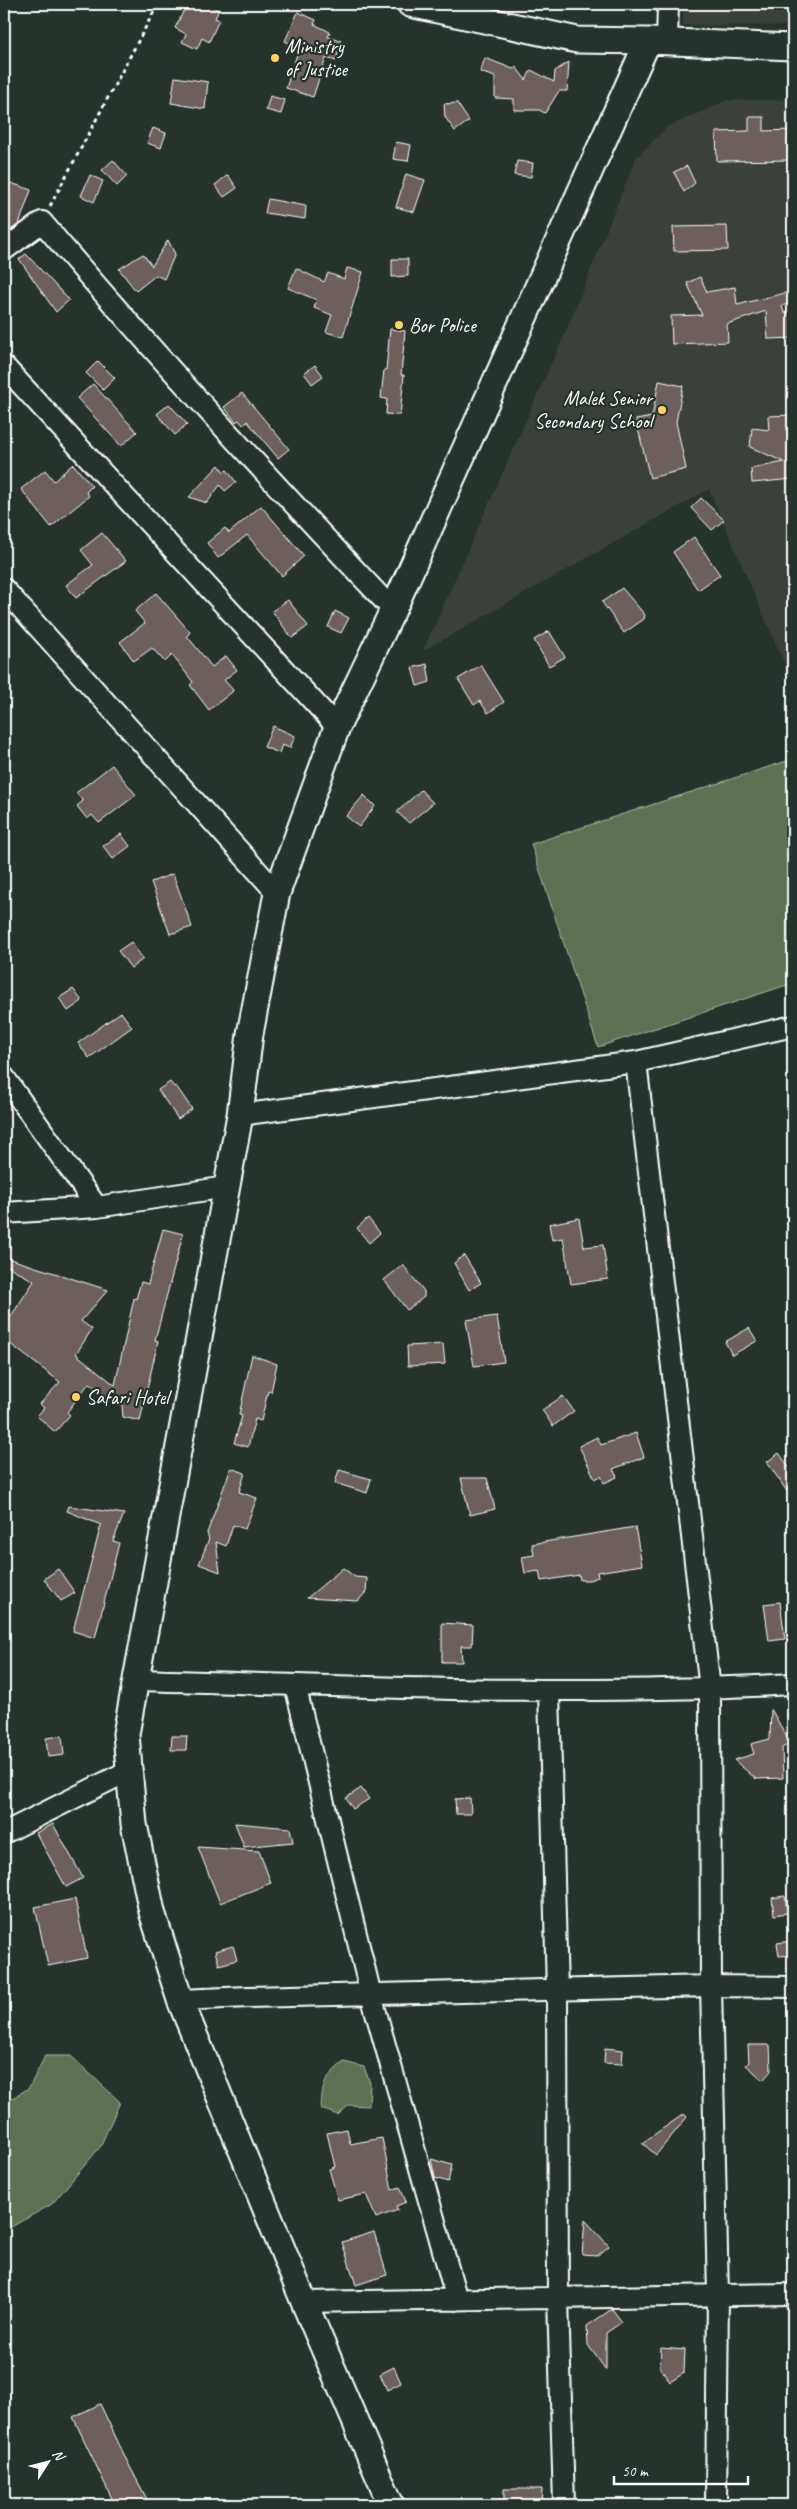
<svg xmlns="http://www.w3.org/2000/svg" width="797" height="2509" font-family="Caveat,sans-serif">
<rect width="100%" height="100%" fill="#26332d"/>
<filter id="ink" filterUnits="userSpaceOnUse"><feTurbulence type="fractalNoise" baseFrequency=".02" numOctaves="2"/><feDisplacementMap in="SourceGraphic" scale="10" xChannelSelector="R" yChannelSelector="G"/><feConvolveMatrix kernelMatrix="1 2 1 2 8 2 1 2 1" color-interpolation-filters="sRGB"/></filter>
<g filter="url(#ink)">
<path fill="#3b403b" d="M683 4H793V26L683 25Z
M728 100H793V684L709 489 423 651 566 331 636 158 667 127Z"/>
<path fill="#5e7052" stroke="#aeb8a8" d="M793 759V983L598 1047 531 844Z
M45 2056H71L120 2102 100 2147 52 2204 4 2231V2103L29 2088Z
M344 2062 364 2067 370 2083 369 2106 349 2105 338 2115 321 2109C322 2084 325 2077 344 2062Z"/>
<path fill="#6c5f5b" stroke="#fff" d="M187 4H206L219 10 215 18 219 20 209 42 202 38 197 49 182 42 186 34 175 28Z
M298 12 316 20 314 24 330 32 328 37 341 41 336 61 326 58 313 97 286 88 299 48 285 41Z
M485 58 513 69 516 67 526 80 531 70 554 82 555 71 569 62 567 91H559L545 113 539 110H514V99L495 98V77L480 72Z
M175 77 208 82 205 109 171 103Z
M270 96 285 100 281 114 266 110Z
M457 103 469 121 455 131 445 117 444 104Z
M749 117H764V131L793 130V160L717 161 716 132 749 131Z
M153 128 166 133 161 148 147 143Z
M396 142 411 145 408 161 393 159Z
M113 160 127 176 117 186 102 170Z
M517 161 533 163 531 177 514 175Z
M687 166 695 183 684 192 674 172Z
M406 174 425 180 414 212 396 207Z
M90 175 103 181 94 202 81 196Z
M228 175 237 188 224 197 215 185Z
M11 183 31 190 19 224 12 229 4 226V201Z
M268 199 306 206 305 219 265 213Z
M727 226 728 250 674 251 673 227Z
M168 240 175 254 164 279 156 275 136 291 119 269 143 254 152 266Z
M26 254 69 300 56 312 19 259Z
M392 259H408V276L392 277Z
M296 268 324 282 328 273 344 279 347 268 363 272 343 337 326 332 332 315 314 308 317 300 288 288Z
M700 277 707 292 735 287 737 305 793 291V302L782 306 784 313H793V338L768 339 766 311 727 324 728 342 672 344 671 316 702 315 687 283Z
M390 329 405 331 401 375H404L400 415 386 414 387 399 381 398 384 370H386Z
M98 361 115 378 103 390 86 373Z
M315 365 323 376 312 384 304 373Z
M659 381 683 386 676 422 686 469 650 478 636 420 652 417Z
M93 384 137 432 121 446 77 398Z
M242 393 289 449 278 458 247 421 243 425 239 420 236 422 224 407Z
M169 404 187 424 175 435 157 414Z
M793 415V479L752 483 751 469 784 462 750 447 752 428 769 430 768 416Z
M73 464 92 486 86 492 89 496 51 527 21 489 45 470 54 481Z
M219 465 224 472 227 470 236 482 225 491 220 485 207 503 189 497Z
M701 498 724 520 712 530 691 508Z
M261 506 304 556 282 576 247 535 218 558 207 543 225 528 229 533Z
M102 533 126 561 76 598 66 585 93 565 81 550Z
M694 537 720 575 698 590 673 552Z
M622 588 645 615 644 619 624 633 602 602Z
M156 593 190 632 187 636 212 667 226 656 237 670 224 680 233 690 232 692 209 710 190 685 193 682 172 655 165 662 152 648 134 661 120 642 145 623 135 611Z
M288 600 308 626 292 638 272 611Z
M335 611 349 618 341 633 328 627Z
M549 631 565 657 549 666 534 640Z
M427 664 430 682 417 686 412 668Z
M481 665 504 702 488 713 480 701 474 705 458 679Z
M273 726 295 736 290 748 282 745 279 753 264 747Z
M112 765 136 795 99 823 92 815 87 819 77 806 83 801 76 793Z
M421 790 433 803 409 823 397 812Z
M364 795 375 806 359 827 346 816Z
M121 834 130 846 113 859 103 846Z
M173 874 192 927 170 934 151 882Z
M131 942 143 959 131 968 118 951Z
M73 989 82 1001 68 1011 59 998Z
M121 1012 132 1027 89 1058 78 1043Z
M170 1082 174 1087 176 1086 192 1109 178 1119 158 1090Z
M368 1218 380 1233 369 1243 357 1228Z
M579 1218 584 1247 603 1245 608 1279 571 1284 563 1238 552 1240 549 1224Z
M163 1229 183 1234 155 1340 158 1341 140 1421 123 1417 122 1405 115 1403 89 1383 67 1412 70 1415 55 1432 37 1416 44 1408 40 1404 60 1382 4 1339V1327L34 1281 4 1264V1257L108 1290 81 1321 92 1329 76 1354 115 1385 134 1298 136 1299 141 1282 148 1284Z
M464 1255 481 1283 469 1290 454 1263Z
M403 1265 424 1291V1297L407 1310 384 1280Z
M497 1316 504 1362 474 1366 466 1320Z
M749 1328 757 1341 732 1355 725 1342Z
M443 1344 445 1364 408 1366 407 1346Z
M252 1355 277 1364 271 1392 268 1391 261 1421 255 1419 248 1447 234 1443 242 1416 239 1415Z
M563 1396 574 1411 553 1426 542 1410Z
M636 1433 644 1457 613 1469 617 1477 604 1483 601 1476 595 1479 579 1446 597 1437 601 1445Z
M779 1453 793 1473V1500L767 1462Z
M231 1468 245 1473 239 1492 257 1498 245 1529 233 1525 226 1546 216 1542 220 1572 199 1564 209 1539 207 1533Z
M339 1470 371 1479 367 1493 335 1483Z
M461 1478H487L495 1509 470 1515Z
M69 1506 124 1514 113 1541 119 1543 95 1638 73 1631 101 1525 67 1511Z
M635 1527 642 1565 597 1572 598 1577 589 1580H580L579 1575 541 1581 539 1571 525 1573 522 1557 534 1555 532 1544Z
M343 1568 355 1577 367 1578 366 1592 358 1601 307 1598Z
M58 1569 75 1593 61 1601 44 1579Z
M780 1602 785 1639 769 1641 764 1604Z
M442 1623 473 1625 472 1646H461L462 1662H442Z
M771 1709 790 1743 782 1748 783 1778 756 1779 734 1760 754 1754 751 1744 770 1739Z
M62 1736 64 1755 48 1757 46 1738Z
M172 1736H187L186 1750H171Z
M361 1788 369 1799 353 1809 346 1798Z
M470 1798 471 1814H456L455 1799Z
M235 1823 290 1828 293 1842 244 1847Z
M53 1824 83 1878 66 1887 36 1833Z
M198 1847 259 1851 271 1883 220 1903Z
M785 1896 787 1913 774 1915 772 1898Z
M75 1899 87 1958 48 1966 35 1907Z
M792 1941 793 1955 779 1956 777 1943Z
M233 1946 237 1960 219 1965 215 1951Z
M748 2045H770L771 2071 763 2080 746 2065 749 2062Z
M605 2048 623 2050 622 2064 604 2063Z
M684 2114 687 2117 656 2155 642 2143Z
M347 2129 350 2144 382 2138 392 2190 400 2187 406 2202 396 2206 398 2210 376 2218 366 2194 338 2200 329 2169 335 2167 327 2133Z
M431 2159 452 2165 448 2182 435 2178Z
M585 2220 609 2246 597 2256 582 2255Z
M374 2232 387 2275 356 2285 342 2242Z
M612 2309 622 2322 606 2333V2370L588 2345 587 2326Z
M661 2348 685 2350 684 2373 670 2382 660 2367Z
M394 2367 401 2383 387 2390 380 2374Z
M100 2404 129 2465 150 2505H115L73 2417Z
M504 2489H542L541 2505H504Z"/>
<g fill="none" stroke-linecap="round" stroke-linejoin="round">
<g stroke="#fff" stroke-width="24">
<path id="minor" d="M667 43 668 4
M4 250 42 222C155 355 273 483 393 610
M4 366 337 727
M4 589 277 893
M4 1077 97 1207
M240 1115 636 1062
M4 1213 97 1207 226 1187
M135 1680C354 1686 574 1697 793 1684
M295 1685 371 1995 457 2300
M549 1691 557 1991 558 2298 564 2505
M4 1833 128 1771
M180 2000 248 1997 711 1986 793 1987
M304 2302 793 2294
M716 2505 718 2295 711 1986 710 1689 636 1062 793 1026"/>
</g>
<g stroke="#fff" stroke-width="29">
<path id="tertiary" d="M410 4 577 40 648 41
M391 2505 304 2302 180 2000 152 1912 134 1824 126 1734 240 1115 250 1034 277 893 337 727 393 610 648 41 793 47"/>
</g>
<path stroke="#fff" stroke-width="3" stroke-dasharray="4 4" stroke-linecap="butt" d="M50 206 158 4"/>
<use href="#minor" stroke="#26332d" stroke-width="20"/>
<use href="#tertiary" stroke="#26332d" stroke-width="25"/>
</g>
</g>
<g fill="#ffd166" stroke="#26332d" stroke-width="2">
<circle cx="275" cy="58" r="5"/>
<circle cx="399" cy="325" r="5"/>
<circle cx="662" cy="410" r="5"/>
<circle cx="76" cy="1397" r="5"/>
</g>
<g text-anchor="middle" stroke-width="4.5" stroke-linejoin="round" paint-order="stroke">
<g font-size="20" fill="#fff" stroke="#26332d" text-anchor="start">
<text x="285" y="53">Ministry<tspan x="285" dy="23">of Justice</tspan></text>
<text x="409" y="332">Bor Police</text>
<text x="652" y="405" text-anchor="end">Malek Senior<tspan x="652" dy="23">Secondary School</tspan></text>
<text x="86" y="1404">Safari Hotel</text>
</g>
</g>
<rect width="797" height="2509" fill="none" stroke="#26332d" stroke-width="20"/>
<rect x="10" y="10" width="777" height="2489" fill="none" stroke="#fff" stroke-width="2" filter="url(#ink)"/>
<g transform="translate(48 2462) rotate(54)" stroke="#26332d" stroke-width="4" paint-order="stroke">
<path d="M0-4L9 19L0 12L-9 19Z" fill="#ffffff"/>
<text y="-8" font-size="14" font-weight="bold" text-anchor="middle" fill="#ffffff">N</text>
</g>
<path d="M614 2476v8h134v-8" fill="none" stroke="#ffffff" stroke-width="2.5"/>
<text x="622" y="2476" font-size="15" fill="#ffffff" stroke="#26332d" stroke-width="4" paint-order="stroke">50 m</text>
</svg>
